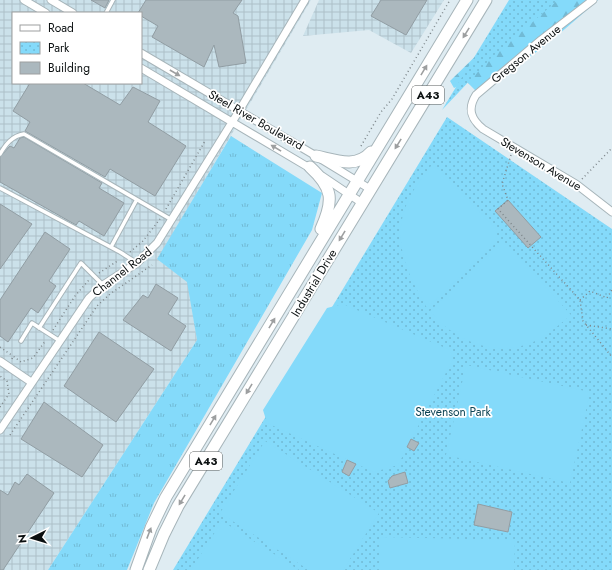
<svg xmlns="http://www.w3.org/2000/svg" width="612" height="570" font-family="Jost,sans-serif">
<defs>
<pattern id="industrial-grid" width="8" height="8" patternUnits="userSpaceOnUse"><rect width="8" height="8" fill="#cbe1ea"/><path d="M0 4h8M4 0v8" fill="none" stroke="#adc0c8"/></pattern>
<pattern id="grass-tufts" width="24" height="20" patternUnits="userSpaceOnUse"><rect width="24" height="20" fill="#84dafa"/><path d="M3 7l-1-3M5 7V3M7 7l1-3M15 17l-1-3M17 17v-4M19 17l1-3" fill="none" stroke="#71bad5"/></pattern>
<pattern id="forest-firs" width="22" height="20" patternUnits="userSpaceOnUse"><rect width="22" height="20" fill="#84dafa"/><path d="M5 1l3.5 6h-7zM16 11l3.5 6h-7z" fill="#71bad5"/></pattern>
<pattern id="park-dots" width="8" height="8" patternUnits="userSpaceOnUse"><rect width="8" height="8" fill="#84dafa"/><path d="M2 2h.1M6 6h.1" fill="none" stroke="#71bad5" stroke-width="1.8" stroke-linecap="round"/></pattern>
</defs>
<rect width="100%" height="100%" fill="#dfecf2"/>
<path fill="url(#industrial-grid)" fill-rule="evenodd" d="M0 0H311L158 259 188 282 197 340 48 570H0ZM13 13H141V83H13Z
M319 0H444L411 53 369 30 303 36Z"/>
<path fill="url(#grass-tufts)" d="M231 136 322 193 312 230 154 503 127 570H48L197 340 187 282 157 259Z"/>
<path fill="url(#forest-firs)" d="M539 0H598C560 34 521 67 477 92L467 82 454 88 450 81C479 53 506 24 539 0Z"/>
<path fill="url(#park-dots)" d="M509 0H558L492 57 442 110Z
M447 117 612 229V570H173Z"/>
<path fill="#84dafa" d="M433 163 496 229 497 242 427 308C408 275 390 240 408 201 414 187 425 175 433 163Z
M499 245H508L571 315C559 325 543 339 528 344 492 357 452 339 430 311Z
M343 304 450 350 453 359 398 465 374 472 267 423 263 410 327 308Z
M466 365 590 392 570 483 446 455Z
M265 441 379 513 343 570H309L220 513Z
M222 521 299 570H191Z
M380 537 515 540 514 570H379Z"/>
<path fill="#abb8be" stroke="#919da3" d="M91 0H109L105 8Z
M146 0H242L233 13 238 16 246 63 219 67 214 45 204 67 152 37 158 26 141 16V13H138Z
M381 0H427L406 35 371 16Z
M30 83H83L120 105 133 87 160 101 148 122 186 146 155 196 110 169 105 177 25 131 30 122 13 111Z
M24 137 102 183 99 188 124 203 104 236 79 221 76 225 0 182V157L10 146 14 148 20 138Z
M508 200 541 237 528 248 495 211Z
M0 204 32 224 0 269Z
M45 232 70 249 49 281 56 286 38 313 31 308 8 342 0 336V300Z
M156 284 178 298 168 314 186 326 171 351 123 320 143 295 148 298Z
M99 332 154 369 116 422 64 386Z
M44 402 103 445 82 477 21 439Z
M411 439 419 443 414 451 407 447Z
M347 460 356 464 349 476 342 472Z
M405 472 408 483 390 488 388 481 392 476Z
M27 474 54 493 3 570H0V490L8 495 15 482 19 485Z
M478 504 512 512 508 532 474 525Z"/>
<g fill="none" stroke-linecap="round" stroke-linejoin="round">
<g stroke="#a7b5ba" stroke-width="5.5">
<path id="service" d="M106 13 113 0
M0 154C6 144 12 136 24 134L172 220
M0 188 120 252 137 263
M111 247 136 201
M39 328 81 263 103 285
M21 341 32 323 60 341"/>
</g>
<g stroke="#a7b5ba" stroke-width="9">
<path id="minor" d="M24 0 46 13
M51 0 73 13
M593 0 541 40 476 95C467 109 471 119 483 129L576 184 612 212
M141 53 316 156 370 189
M141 68 313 170
M322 176 362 203
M0 361 31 382
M0 430 89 298 103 285 137 263 157 243 239 111 305 0"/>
</g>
<g stroke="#a7b5ba" stroke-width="13">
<path id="trunk" d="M316 156C335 160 356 169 371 152
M310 167C333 188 334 200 321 229
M136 570 151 528 166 497 467 0
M149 570 164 534 178 506 486 0"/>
</g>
<path stroke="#7e878b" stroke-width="1.5" stroke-dasharray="1 3" stroke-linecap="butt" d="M361 146 381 112 392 99 450 0
M511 155 502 184 508 200 498 209 580 300 583 321 612 357
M582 179 612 148
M166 209 205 141
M130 252 143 241 160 219
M99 273 119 260
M580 300 590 291 607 298 612 290
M586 325 612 329
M53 330 75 296 89 280
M0 347 13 356
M12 359 13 356 21 362 33 358 46 340
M0 407 9 394 7 381 0 376 1 374
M10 435 97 306 110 294 152 265"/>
<use href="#service" stroke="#fff" stroke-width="3.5"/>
<use href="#minor" stroke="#fff" stroke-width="7"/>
<use href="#trunk" stroke="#fff" stroke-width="11"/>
</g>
<defs><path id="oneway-solid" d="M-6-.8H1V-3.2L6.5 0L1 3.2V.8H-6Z"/></defs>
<g fill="#9d9fa0">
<use href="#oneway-solid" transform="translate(466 33) rotate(122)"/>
<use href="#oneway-solid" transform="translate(424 70) rotate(-59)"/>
<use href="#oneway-solid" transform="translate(175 73) rotate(30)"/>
<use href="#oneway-solid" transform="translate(398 144) rotate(122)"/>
<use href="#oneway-solid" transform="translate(276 148) rotate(-149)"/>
<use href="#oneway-solid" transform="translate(342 236) rotate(121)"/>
<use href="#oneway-solid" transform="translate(272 323) rotate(-59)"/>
<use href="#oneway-solid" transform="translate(249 389) rotate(121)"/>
<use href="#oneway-solid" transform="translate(213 420) rotate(-59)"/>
<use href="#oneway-solid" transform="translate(182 500) rotate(121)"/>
<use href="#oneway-solid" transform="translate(149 533) rotate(-69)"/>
</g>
<g text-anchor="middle" stroke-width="3.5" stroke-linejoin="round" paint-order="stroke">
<g fill="#fff" stroke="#545858" stroke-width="1">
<rect x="412" y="86" width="32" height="18" rx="3"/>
<rect x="190" y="452" width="32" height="18" rx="3"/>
</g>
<g font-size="11" font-weight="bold" fill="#0b1011">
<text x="428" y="99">A43</text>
<text x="206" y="465">A43</text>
</g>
<g font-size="12" fill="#0b1011" stroke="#fff">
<text transform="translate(526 54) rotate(-39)" y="4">Gregson Avenue</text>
<text transform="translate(256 120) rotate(30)" y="4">Steel River Boulevard</text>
<text transform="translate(541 164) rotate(31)" y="4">Stevenson Avenue</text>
<text transform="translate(122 272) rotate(-38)" y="4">Channel Road</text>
<text transform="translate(314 283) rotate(-59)" y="4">Industrial Drive</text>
</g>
<g font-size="12" fill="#0e4556" stroke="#fff">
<text x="453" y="416">Stevenson Park</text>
</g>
</g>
<rect x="12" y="12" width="130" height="72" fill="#ffffff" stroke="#9d9fa0"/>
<rect x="20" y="25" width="20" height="6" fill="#ffffff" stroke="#9d9fa0"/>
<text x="48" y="32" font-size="12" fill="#0b1011">Road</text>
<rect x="20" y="42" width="20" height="12" fill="url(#park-dots)" stroke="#9d9fa0"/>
<text x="48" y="52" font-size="12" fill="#0b1011">Park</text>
<rect x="20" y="62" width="20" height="12" fill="#abb8be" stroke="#9d9fa0"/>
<text x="48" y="72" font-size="12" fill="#0b1011">Building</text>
<g transform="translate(32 538) rotate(265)" stroke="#ffffff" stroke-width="3" paint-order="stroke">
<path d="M0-3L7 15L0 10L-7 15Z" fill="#0b1011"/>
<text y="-6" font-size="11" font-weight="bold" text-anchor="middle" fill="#0b1011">N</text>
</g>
</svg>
